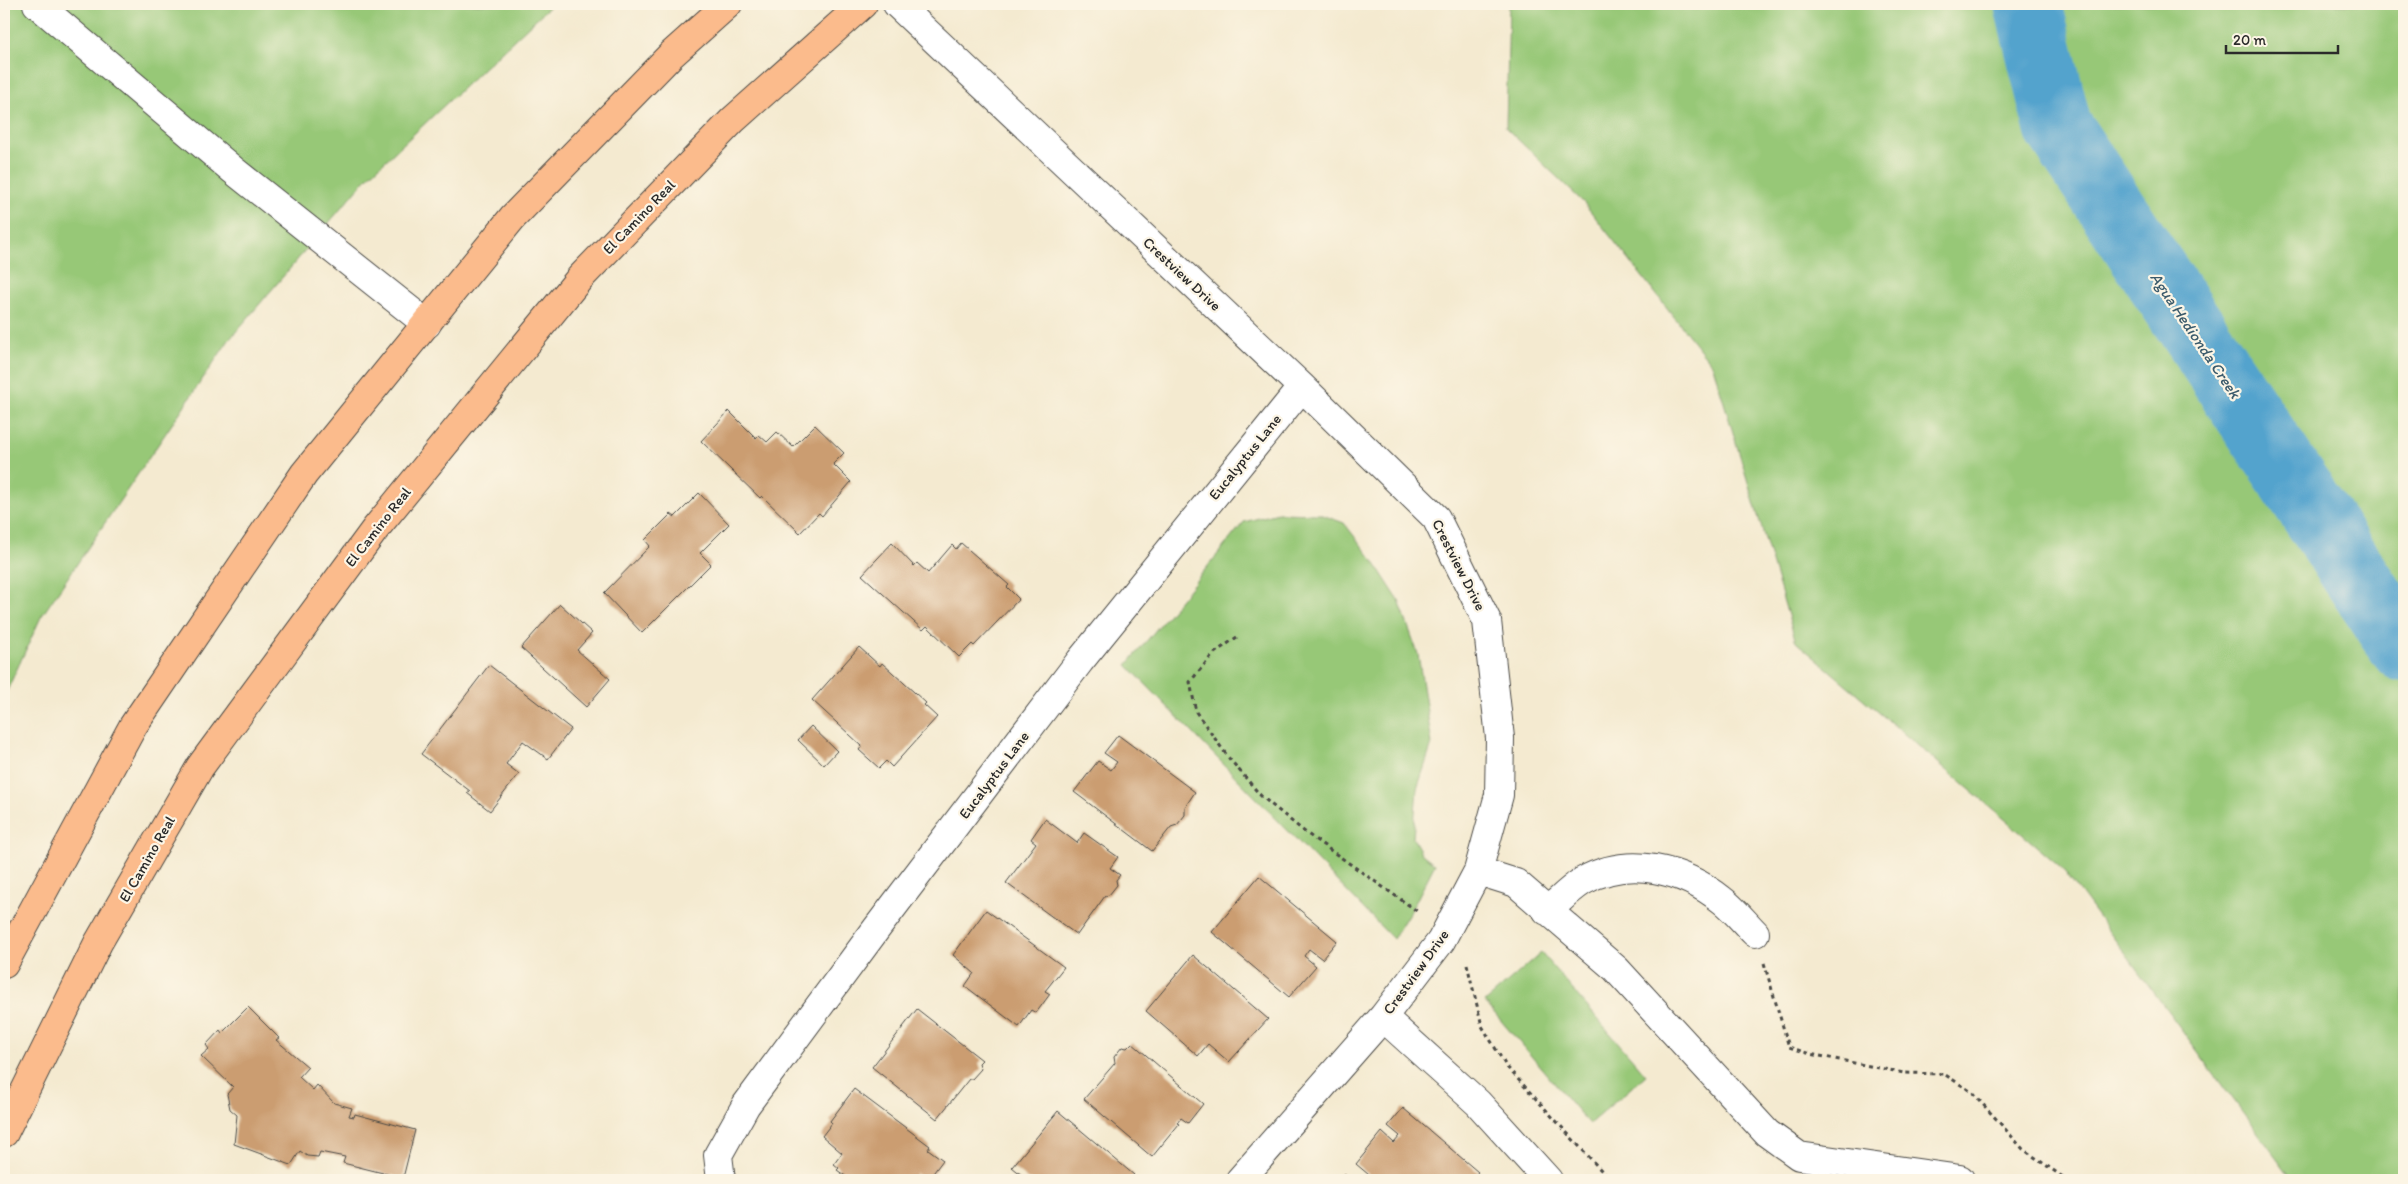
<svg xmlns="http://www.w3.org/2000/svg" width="2408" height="1184" font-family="Itim,sans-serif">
<rect width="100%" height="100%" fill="#fcf5e5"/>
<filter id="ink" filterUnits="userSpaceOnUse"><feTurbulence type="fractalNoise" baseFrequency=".02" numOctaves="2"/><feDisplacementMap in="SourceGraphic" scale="10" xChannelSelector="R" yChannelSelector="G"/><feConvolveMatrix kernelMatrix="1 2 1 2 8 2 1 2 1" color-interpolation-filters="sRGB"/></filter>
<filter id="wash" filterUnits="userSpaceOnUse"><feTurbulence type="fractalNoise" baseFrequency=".0096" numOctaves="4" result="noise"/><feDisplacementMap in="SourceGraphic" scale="20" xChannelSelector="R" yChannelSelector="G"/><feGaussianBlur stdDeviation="1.12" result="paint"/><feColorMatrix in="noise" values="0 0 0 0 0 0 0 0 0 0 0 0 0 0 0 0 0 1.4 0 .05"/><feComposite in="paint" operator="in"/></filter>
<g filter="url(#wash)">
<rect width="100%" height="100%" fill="#f4ead0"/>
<path fill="#97c877" stroke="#617a51" d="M4 4H552L367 178 229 340 41 617 4 697Z
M1509 4H2404V1180H2293L2061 867 1796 642 1713 366 1584 203 1506 128Z
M1278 513 1320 514 1344 523 1372 559 1399 601 1418 654 1432 744 1417 789 1413 838 1422 854 1435 864 1415 903 1393 939 1127 665 1244 522Z
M1541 953 1646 1075 1589 1124 1485 1002Z"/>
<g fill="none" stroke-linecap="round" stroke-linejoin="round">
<path stroke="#52a3cd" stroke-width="68" d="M2028 4 2058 127 2404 648"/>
</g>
<g id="blocks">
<path fill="#cb9d71" d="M729 411 756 438 759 435 767 442 777 432 793 447 815 425 844 453 833 464 851 482 822 516 819 513 800 533 762 496 760 498 701 441Z
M699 493 729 524 700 553 711 564 642 633 604 593 650 546 645 540 671 514 675 517Z
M892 543 914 566 917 563 928 573 952 545 956 549 961 543 1009 585 1007 587 1019 599 974 646 972 644 959 657 927 626 923 630 862 575Z
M560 604 592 633 577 650 610 679 586 707 521 648Z
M859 647 880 666 882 663 926 703 924 705 937 717 892 767 886 761 879 768 859 750 862 746 812 700Z
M489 665 571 729 548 759 523 741 506 764 519 774 490 811 467 793 470 791 421 754Z
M811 726 837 751 824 765 798 740Z
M1118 735 1195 792 1185 807V815L1177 825 1171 827 1152 851 1074 792 1098 761 1111 770 1117 762 1104 753Z
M1045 819 1077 843 1084 833 1118 857 1110 868 1120 875 1116 880 1117 885 1109 895 1105 896 1077 935 1006 883 1036 843 1031 839Z
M1259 876 1337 941 1322 959 1309 949 1304 956 1316 966 1289 997 1212 932Z
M986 910 1064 967 1045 991 1050 994 1036 1013 1031 1010 1019 1027 965 986 974 973 953 955Z
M1193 955 1268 1019 1229 1062 1208 1044 1198 1056 1146 1011Z
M248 1007 279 1038 276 1040 308 1067 299 1077 313 1090 317 1085 334 1103 352 1108 349 1116 354 1117 355 1114 415 1130 403 1178 343 1163 345 1157 320 1152 318 1157 307 1156 300 1151 291 1165 234 1144 237 1115 230 1109 227 1094 233 1087 201 1056 209 1049 206 1045 220 1030 222 1033Z
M917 1009 982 1060 979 1063 981 1069 972 1079H969L937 1119 872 1067Z
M1132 1043 1203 1104 1188 1123 1181 1118 1177 1123 1179 1124 1152 1157 1084 1099 1115 1063 1114 1057 1122 1047 1127 1048Z
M854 1089 930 1146 928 1149 943 1160 928 1180 916 1174 912 1180H851L837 1170 839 1168 834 1164 842 1153 822 1136 832 1123 830 1121Z
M1403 1108 1478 1172 1471 1180H1375L1356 1164 1382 1132 1394 1143 1400 1136 1388 1126Z
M1058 1111 1134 1175 1129 1180H1028L1012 1167Z
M1344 1174 1352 1180H1339Z"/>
</g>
</g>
<g filter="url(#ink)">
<use href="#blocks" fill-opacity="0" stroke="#494844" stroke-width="1"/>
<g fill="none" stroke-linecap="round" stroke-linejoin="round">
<g stroke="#494844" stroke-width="30">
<path id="minor" d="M37 4 233 170 427 324
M897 4 1302 387 1436 518 1487 621 1500 738 1499 795 1478 871 1441 941 1383 1017 1240 1180
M1478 871 1516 883 1616 969 1767 1133 1799 1156 1960 1179
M1547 911C1559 901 1570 889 1583 881 1629 855 1683 869 1722 900 1734 909 1744 922 1755 933
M1383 1017 1478 1103 1548 1180
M721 1180 718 1155 746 1105 877 928 1080 661 1302 387"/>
</g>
<g stroke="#494844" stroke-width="30">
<path id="major" d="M4 964 133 726 304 474 513 217 671 55 728 4
M4 1133 98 943 200 767 376 528 580 278 733 120 863 4"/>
</g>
<path stroke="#494844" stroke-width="3" stroke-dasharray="4 4" stroke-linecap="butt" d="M1237 637 1213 654 1190 682 1196 712 1228 757 1261 796 1306 833 1417 911
M1764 963 1789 1047 1810 1054 1904 1073 1944 1074 1972 1092 2023 1149 2067 1180
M1467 964 1482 1026 1506 1066 1610 1180"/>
<use href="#minor" stroke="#fff" stroke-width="28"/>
<use href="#major" stroke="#fbbb8c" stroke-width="28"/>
</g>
</g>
<g text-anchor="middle" stroke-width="4.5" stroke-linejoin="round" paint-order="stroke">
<g font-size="15" fill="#2b2b2b" stroke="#fcf5e5">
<text transform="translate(639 217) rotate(-46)" y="5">El Camino Real</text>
<text transform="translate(1182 274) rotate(43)" y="5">Crestview Drive</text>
<text transform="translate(1245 457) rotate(-51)" y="5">Eucalyptus Lane</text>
<text transform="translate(378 527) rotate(-52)" y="5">El Camino Real</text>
<text transform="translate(1459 565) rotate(63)" y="5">Crestview Drive</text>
<text transform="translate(994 775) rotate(-53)" y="5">Eucalyptus Lane</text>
<text transform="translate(147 859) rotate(-60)" y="5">El Camino Real</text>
<text transform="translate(1416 972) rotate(-54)" y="5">Crestview Drive</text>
</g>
<g font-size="16" font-style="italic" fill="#3b5b6c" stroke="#fcf5e5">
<text transform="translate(2196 335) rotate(56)" y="6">Agua Hedionda Creek</text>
</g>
</g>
<rect width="2408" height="1184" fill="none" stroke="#fcf5e5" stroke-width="20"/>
<path d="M2226 45v8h112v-8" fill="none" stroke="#2b2b2b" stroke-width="2.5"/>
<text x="2233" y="45" font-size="15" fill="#2b2b2b" stroke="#fcf5e5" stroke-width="4" paint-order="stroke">20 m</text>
</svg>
